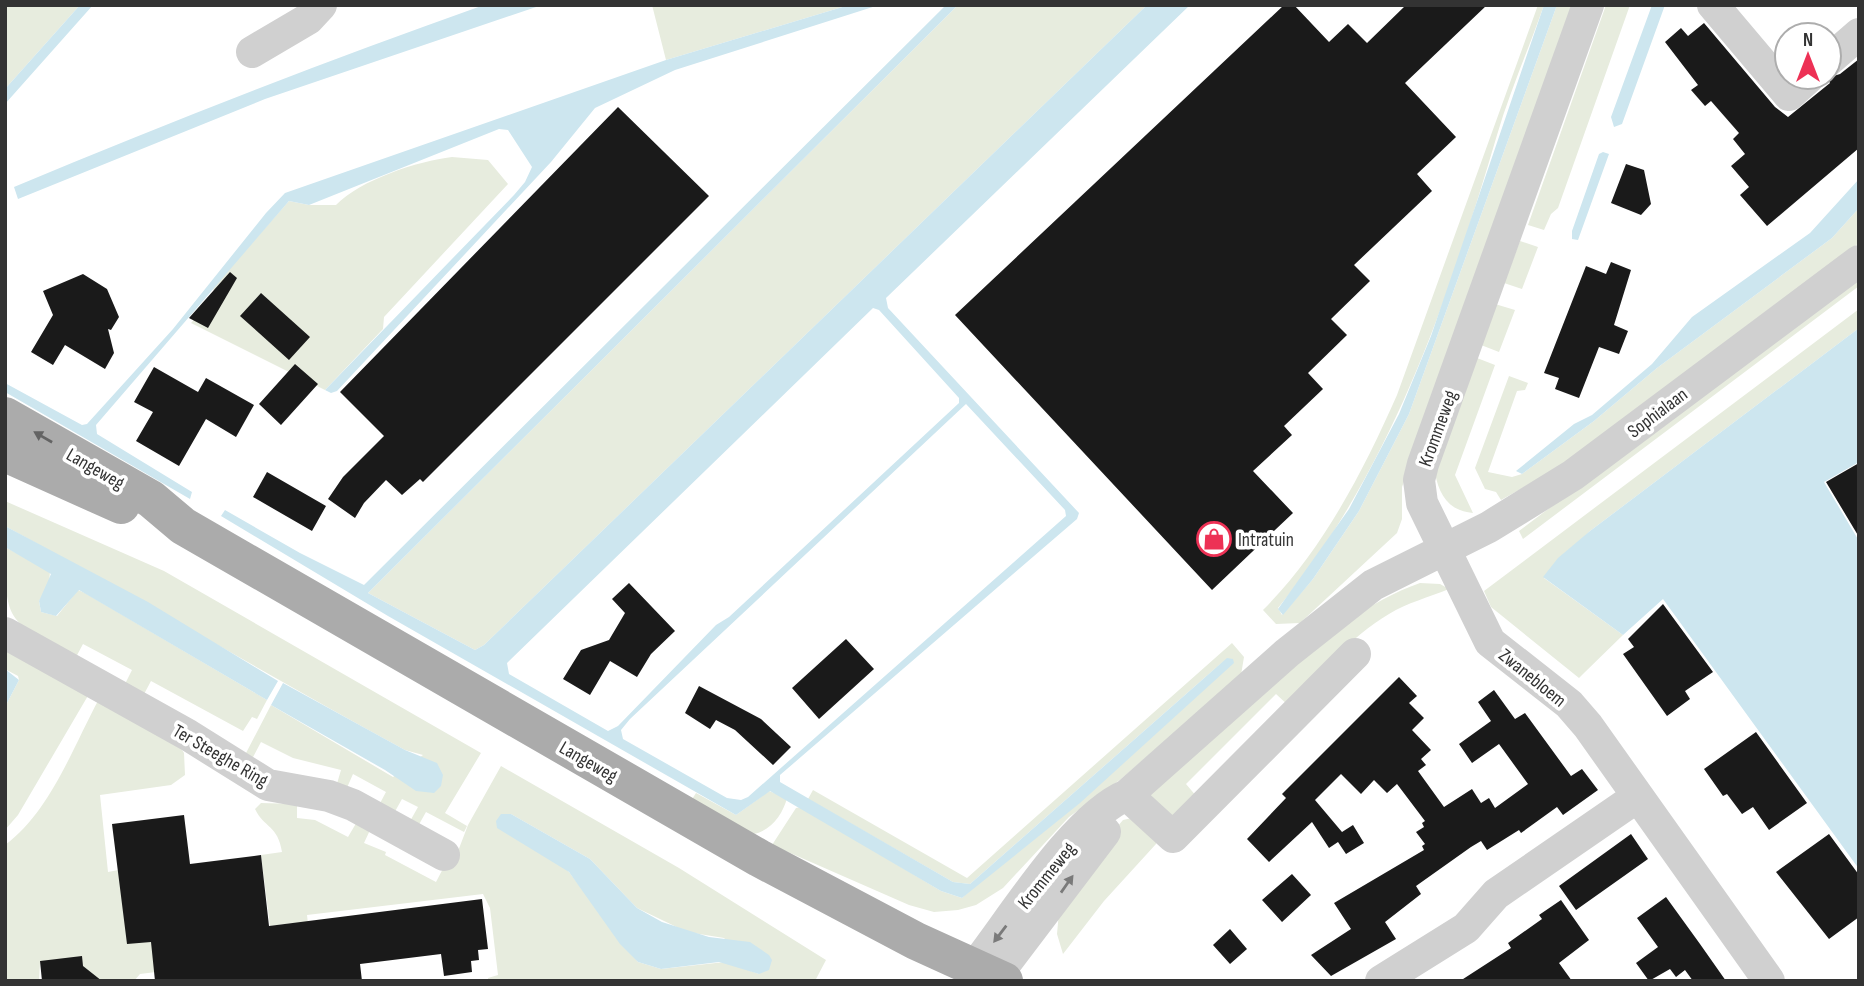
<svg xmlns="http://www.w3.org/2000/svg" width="1864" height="986" font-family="'Sofia Sans Condensed',sans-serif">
<rect width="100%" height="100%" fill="#fff"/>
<path fill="#e7ecde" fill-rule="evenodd" d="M5 5H80L5 89Z
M652 5H849L666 60Z
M958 5H1147L484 645 475 650 368 593Z
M1538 5H1544C1529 48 1510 91 1497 135 1448 302 1390 472 1278 608L1282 615 1313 579 1359 511 1409 414 1557 5H1574L1402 487V519L1397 533 1300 623 1276 624 1263 610C1322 551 1363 472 1397 395Z
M1606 5H1630L1558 208 1551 214 1544 230 1528 225Z
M452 157 488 160 508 184 384 317 383 329 325 390 191 323 217 294 212 288 289 201 309 205H336C360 180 418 161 452 157Z
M1859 208V243L1855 246 1558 468 1501 500 1496 492 1485 489 1475 468 1509 376 1528 383 1525 390 1517 391 1488 472 1512 477 1522 474 1594 421 1657 368 1832 238Z
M1520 241 1538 247 1522 289 1504 283Z
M1859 274V286L1523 539 1519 531Z
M1495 304 1515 310 1499 352 1481 345Z
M1859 309V328L1590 531 1544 578 1623 635 1583 674 1579 678 1491 607 1484 591Z
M1477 358 1495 365 1455 475 1473 513C1449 511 1439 495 1435 473Z
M5 501 164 571 481 753 445 813 467 826 464 832 426 812 417 828 409 823 418 807 402 799 393 815 378 807 386 792 353 774 346 790 336 787 341 770 293 758 261 742 252 759 245 755 271 705 393 777 423 755 405 750C271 677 140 599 5 526Z
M5 547 50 571 49 585 39 601 41 612 57 616 78 590 85 593 267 700 257 719 252 717 243 731 151 681 143 696 124 686 132 670 83 644 75 659C9 618 5 628 5 547Z
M1420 583 1440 584 1449 589C1429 597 1407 603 1389 614 1350 637 1320 674 1290 707L1276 694 1186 784 1197 797 1174 818 1150 800 1151 791C1224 725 1328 615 1420 583Z
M1232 643 1244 657 1241 675 1121 779 1069 817 1003 888 976 905 958 910 934 912 909 905 772 845 796 808 801 807 941 891 962 898 1227 658 970 884 953 882 808 799 813 790 967 878Z
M5 648 89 694 18 815 5 830V707L19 680 18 676 5 669Z
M99 699 177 742 184 753 185 775 171 785 100 795 108 872 129 868 155 939 156 972 140 974 134 981H98L78 964 40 962 39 981H5V845C50 812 73 747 99 699Z
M501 766 679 868 826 960 815 981H488V978L498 975 490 908 483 894 307 915 310 941 293 923 270 926 261 855 282 852C278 825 264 828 255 809L261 803 297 804V818L315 820 348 837 358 820 371 828 364 843 386 852 385 855 436 882 447 861 455 859 468 825ZM501 814H511L590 859 637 908 687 932 724 938 759 974 725 962 661 969 638 962 569 872Z
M769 791 787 798C783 814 771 831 753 834L691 801 696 793 736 815Z
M1132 818 1158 837 1156 844 1104 901 1063 954 1057 934 1059 912 1106 840 1123 820Z"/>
<path fill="#cde6ef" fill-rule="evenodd" d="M80 5H93L5 104V89Z
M484 5H542L265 99 18 199 14 187C169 122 326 61 484 5Z
M849 5H879L675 70 595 108 551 162 337 391 331 393 325 390 514 195 525 182 532 167 508 130 499 129 309 205 289 201 96 425 97 434 192 492 190 499 5 392V383L82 425 87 424 173 329 266 213 285 193 666 60Z
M946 5H958L368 593 475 650 484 645 1147 5H1190L886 298 888 308 1079 513 1077 519 780 775V782L953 882 970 884 1227 658 1233 659 1234 663 1080 803 962 898 941 891 770 791 736 815 388 616 221 516 225 510 300 553 364 585ZM873 308 879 310 959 398V403L729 617 716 625 618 726 608 731 509 674 507 663ZM966 404 1065 510 1066 516 748 797 741 800 727 798 623 739 621 730 630 719Z
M1544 5H1557L1409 414 1359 511 1313 579 1283 615 1278 609 1349 509 1399 414 1431 336Z
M1652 5H1665L1622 124 1614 127 1611 117Z
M1603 152 1609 154 1578 240 1572 239V231L1599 154Z
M1859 179V208L1832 238 1657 368 1594 421 1522 474 1516 471 1574 424 1592 415 1652 364 1692 317 1810 233Z
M1859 328V462L1824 482 1859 541V869L1663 599 1623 635 1543 577 1558 558 1590 531Z
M5 526 148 602 278 681 267 700 79 590 56 616 41 612 39 601 51 574 5 547Z
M5 669 19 680 5 707Z
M283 683 405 750 437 763 443 775 441 786 434 793 416 791 385 770 271 705Z
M501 814H511L590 859 637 908 662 922 709 937 750 942 769 955 772 960 769 970 759 974 719 962 661 969 638 962 620 944 569 872 497 828 496 821Z"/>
<path fill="#1a1a1a" d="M1284 5H1294L1329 42 1348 24 1367 43 1406 5H1487L1405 83 1456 137 1417 174 1432 191 1354 265 1370 281 1331 319 1347 335 1308 373 1323 389 1284 426 1292 435 1253 471 1293 513 1212 590 955 315Z
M1704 23 1775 107 1788 117 1830 83 1827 78 1840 74 1859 59V148L1767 226 1740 195 1749 187 1731 166 1745 154 1733 139 1739 133 1711 101 1705 106 1691 90 1698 85 1665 42 1681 28 1688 36Z
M618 107 709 196 423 482 420 479 402 495 386 480 364 503 355 518 328 499 343 477 384 436 340 392Z
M1626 164 1644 170 1651 204 1641 215 1611 203Z
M1611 262 1631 270 1614 325 1628 331 1619 354 1599 347 1579 398 1555 389 1559 378 1544 373 1586 266 1606 274Z
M230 272 237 278 208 328 189 318Z
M83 274 107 289 119 317 111 330 108 329 114 353 105 369 65 345 53 365 31 352 53 315 43 291Z
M261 293 310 337 289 360 240 316Z
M295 364 318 384 281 425 259 404Z
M154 367 198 392 206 378 254 405 236 437 206 419 179 466 136 441 153 412 134 402Z
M1859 463V537L1826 482Z
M267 472 326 506 312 531 253 497Z
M629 583 675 631 651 654 637 677 610 661 590 695 563 679 581 650 609 640 625 613 612 599Z
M1663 604 1713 672 1685 691 1690 699 1667 716 1623 654 1634 647 1628 639Z
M846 639 874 669 819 719 792 688Z
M1399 677 1417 696 1409 703 1424 718 1412 730 1431 750 1421 759 1426 765 1418 771 1444 807 1472 789 1481 803 1489 798 1495 808 1528 784 1499 744 1472 763 1459 744 1491 721 1478 702 1494 690 1515 719 1525 713 1571 776 1582 769 1598 790 1563 815 1557 807 1521 833 1519 830 1487 850 1481 841 1471 847 1416 886 1421 894 1385 922 1396 939 1331 976 1311 955 1351 929 1334 903 1424 850 1422 846 1425 844 1416 832 1424 827 1422 823 1425 821 1397 784 1387 793 1374 780 1361 794 1341 774 1315 800 1342 832 1353 825 1364 843 1346 854 1338 842 1329 848 1312 822 1269 862 1247 839 1286 798 1282 794Z
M699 686 761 719 791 747 773 765 735 730 716 720 710 729 685 713Z
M1756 732 1807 803 1769 830 1753 807 1742 814 1727 794 1723 796 1704 769Z
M184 815 190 864 261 855 269 926 482 899 488 949 478 950 479 960 471 961 472 972 444 976 441 954 360 964 362 981H155L151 942 127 944 112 824Z
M1631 834 1648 859 1576 910 1559 886Z
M1829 834 1859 875V917L1829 939 1776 872Z
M1292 874 1311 895 1282 922 1262 900Z
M1666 897 1700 944 1726 981H1693L1685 970 1676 977 1670 969 1649 981 1636 963 1658 947 1637 918Z
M1561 900 1589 940 1559 963 1572 981H1460L1511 948 1508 943 1542 919 1539 915Z
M1230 929 1247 949 1230 964 1213 945Z
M82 956 83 966 102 981H42L40 961Z"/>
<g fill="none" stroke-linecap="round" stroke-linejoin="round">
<path stroke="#d0d0d0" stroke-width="32" d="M1588 5 1423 464 1419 480 1422 503 1490 642 1569 704 1588 726 1769 981
M1713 5 1789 95 1809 77
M252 52 308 19 321 5
M1829 60 1859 34
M5 633 188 735 268 785 329 796 353 805 444 855
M1127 795 1173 837 1355 654
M975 966C1012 919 1074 817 1127 795L1287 653 1373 585 1489 527 1573 475 1859 261
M996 976 1105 832
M1381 981 1466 928 1496 894 1637 797"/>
<path stroke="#ababab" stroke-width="38" d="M5 416 151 499 183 526 759 858 916 941 1004 981
M5 453 121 505"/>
</g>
<defs><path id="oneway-solid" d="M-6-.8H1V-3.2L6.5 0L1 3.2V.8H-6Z" transform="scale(1.75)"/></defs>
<use fill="#636363" href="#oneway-solid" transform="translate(43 437) rotate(-150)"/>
<g fill="#7a7a7a">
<use href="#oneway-solid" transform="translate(1067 884) rotate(-55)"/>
<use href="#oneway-solid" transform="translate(1000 934) rotate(127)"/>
</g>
<defs>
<g id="shop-ring" transform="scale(1.75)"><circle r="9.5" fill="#fff" stroke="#ed3155" stroke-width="1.5"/><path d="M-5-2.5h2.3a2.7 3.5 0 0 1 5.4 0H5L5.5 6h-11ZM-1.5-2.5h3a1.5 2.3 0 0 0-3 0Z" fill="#ed3155"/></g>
</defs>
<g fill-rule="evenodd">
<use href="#shop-ring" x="1214" y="539"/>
</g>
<g text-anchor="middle" stroke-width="7" stroke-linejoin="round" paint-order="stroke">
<g font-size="19" fill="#333" stroke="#fff">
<text transform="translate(1657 412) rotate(-37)" y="7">Sophialaan</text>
<text transform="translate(1437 428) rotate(-70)" y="7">Krommeweg</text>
<text transform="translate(96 468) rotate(30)" y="7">Langeweg</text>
<text transform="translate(1533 677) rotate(39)" y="7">Zwanebloem</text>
<text transform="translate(221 755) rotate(30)" y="7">Ter Steeghe Ring</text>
<text transform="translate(589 761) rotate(30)" y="7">Langeweg</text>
<text transform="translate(1046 875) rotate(-51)" y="7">Krommeweg</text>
</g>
<g font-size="19" fill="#333" stroke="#fff" text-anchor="start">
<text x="1238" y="546">Intratuin</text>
</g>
</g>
<rect width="1864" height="986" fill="none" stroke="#333333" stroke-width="14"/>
<g transform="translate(1808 56)"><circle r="33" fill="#ffffff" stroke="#adadad" stroke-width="2"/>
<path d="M0-5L12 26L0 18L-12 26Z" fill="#ed3155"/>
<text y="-10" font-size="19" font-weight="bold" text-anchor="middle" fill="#333333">N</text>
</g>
</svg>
